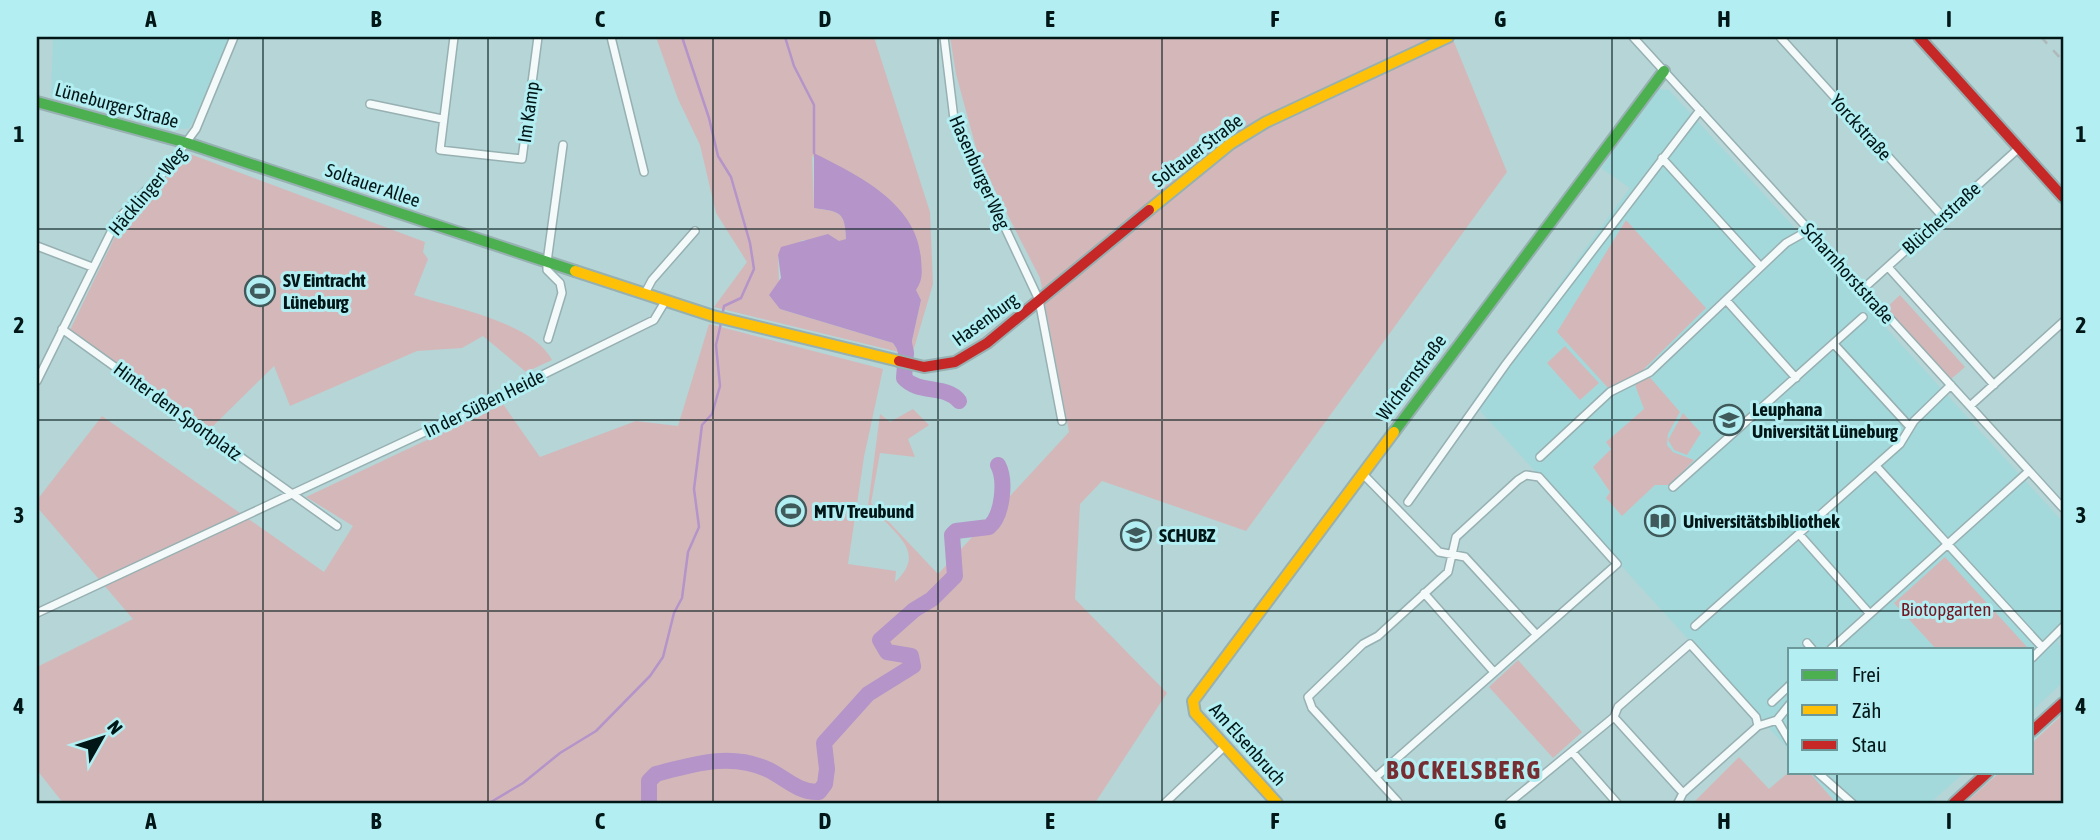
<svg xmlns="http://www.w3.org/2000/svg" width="2100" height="840" font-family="'Asap Condensed',sans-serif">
<rect width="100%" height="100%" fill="#b5d5d7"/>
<path fill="#a4d9dc" d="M53 37H229L193 121 189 128 183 129 130 112 101 110 51 96Z
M1658 89 1669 90 2063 522V636L2057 642 2063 650V682L2032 711V649H1790V751L1472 402 1630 188 1601 168Z
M1809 772H1965L1930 803H1836Z"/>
<path fill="#d4b8b9" d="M656 37H874L930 212 933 284 912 355 909 354 921 300 812 155 814 208C840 212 845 211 846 239L840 242 828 235 812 241 803 240 778 255 780 309 893 343 899 352 714 307 747 262 716 213 700 145 678 99Z
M950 37H1452L1507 172 1246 531 1102 481 1080 504 1075 599 1167 693 1095 803H63L37 770V667L133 619 37 507V500L102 416 324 572 353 526 306 497 503 404 540 457 636 421 678 426 709 324 883 369 864 457 848 564 896 571 895 582C925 554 900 538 879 515L867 514 880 414 890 422 913 409 929 425 908 439 915 457 880 453 871 503 938 574 1069 432 1040 278 979 159 956 74Z
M190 154 425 242 423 252 428 259 414 295C453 308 533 322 552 360L526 372 483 336 462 348 417 351 290 406 274 366 209 430 70 330 123 220Z
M1626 220 1706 308 1640 373 1609 389 1557 332Z
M1900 295 1965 367 1950 380 1885 309Z
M1565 346 1599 383 1580 400 1547 363Z
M1648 375 1680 412 1668 434 1667 445 1673 452 1694 460 1670 485H1655L1622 516 1606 498 1610 492 1593 467 1611 449 1606 442 1644 409 1635 385Z
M1683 413 1701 433 1687 455 1674 450 1668 440Z
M1945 557 2028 648 2027 649H1936L1894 603Z
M1518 660 1582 732 1553 758 1489 687Z
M2063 714V803H1965L2000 772H2032V743Z
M1739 757 1769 789 1790 771 1809 772 1836 803H1693Z"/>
<path fill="#b494c9" d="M814 153C859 176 917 203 921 259 922 273 923 279 916 290L921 300 909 354 899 352 893 343 780 309 769 295 781 278 778 255 781 247 828 234 839 241 846 239C845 211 840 212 814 208Z"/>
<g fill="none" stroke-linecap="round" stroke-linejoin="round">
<path stroke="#b494c9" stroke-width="2.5" d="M682 37 709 118 718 156 731 177 750 243 754 269 741 298 724 306 722 316
M785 37 794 66 814 105V153
M479 803 491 802 523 783 560 753 596 731 650 676 663 657 674 613 682 598 688 552 699 527 694 489 702 425 712 414 720 386 716 345 721 323"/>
<path stroke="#b494c9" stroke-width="16" d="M902 334 906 353 904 378C918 394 947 385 959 401
M649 803V781L656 774C694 764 731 752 769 770 785 778 799 793 819 792L825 784 827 769 824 743 868 694 913 666 911 656 887 652 880 640 914 610 932 599 955 576 952 535 956 531 989 527C1003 515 1006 480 998 465"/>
<g stroke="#97b0b2" stroke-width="10">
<path id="street" d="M454 37 440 150 522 159 538 37
M611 37 644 172
M944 37 954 119 1039 300 1062 421
M1633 37 2063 508
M1780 37 1943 217
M370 104 442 119
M1662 158 1760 266
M37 246 92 267
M1888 267 1994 385
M1863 289 2019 148
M645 293 652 280 695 231
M1726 300 1796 378
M62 329 337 526
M548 339 562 293 560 283 547 270V262L563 145
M1834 344 1910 427
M37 381 117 220 165 171 196 129 234 37
M1970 406 2063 322
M1540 457 1610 392 1650 372 1786 243 1809 230
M1876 466 2042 647
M1362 473 1439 552 1465 557 1535 633
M1673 487 1863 317
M1408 502 1506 364 1700 110
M1799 534 1870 614
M1424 593 1493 671
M37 613 459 416 654 320 666 300
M1695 626 1900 444 1914 421 1951 385
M1807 643 1812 649
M1831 649 2029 471
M2032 658 2063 627
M1772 702 1790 685
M1790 704 1777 720 1790 742
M1614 717 1683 793
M1758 726 1777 720
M1573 753 1617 803
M1817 772 1852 803
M1376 777 1617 564 1539 477 1526 475 1518 480 1456 537 1448 572 1378 636 1363 644 1308 697 1312 708 1398 802
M1165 803 1225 746
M1509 803 1614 717 1618 707 1690 644 1756 717 1758 726 1683 793 1678 803"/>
</g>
<g stroke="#97b0b2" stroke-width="14">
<path id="fast" d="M37 102 187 143 575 271
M1394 432 1664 71"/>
</g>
<g stroke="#97b0b2" stroke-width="14">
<path id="slow" d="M1149 210 1230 144 1266 122 1448 37
M575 271 713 316 899 361
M1277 803 1195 713 1193 701 1394 432"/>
</g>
<g stroke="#97b0b2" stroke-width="14">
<path id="jam" d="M1919 37 2063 197
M899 361 924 367 955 362 987 343 1149 210
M2032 731 2063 703
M1954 803 1988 772"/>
</g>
<use href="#street" stroke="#f4f9f9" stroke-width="7"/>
<use href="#fast" stroke="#4caf50" stroke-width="10"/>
<use href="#slow" stroke="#ffc107" stroke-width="10"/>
<use href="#jam" stroke="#c62828" stroke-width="10"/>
<path stroke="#b0b8b9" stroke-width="2.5" stroke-dasharray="9 9" stroke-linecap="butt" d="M2041 37 2063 61"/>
</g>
<path fill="none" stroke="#011617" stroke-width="2" stroke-opacity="0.55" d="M263 37V803M488 37V803M713 37V803M938 37V803M1162 37V803M1387 37V803M1612 37V803M1837 37V649M37 229H2063M37 420H2063M37 611H2063M1837 772V803"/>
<defs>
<g id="stadium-ring" transform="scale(1.575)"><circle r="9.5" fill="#b3eff2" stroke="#40595a" stroke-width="1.5"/><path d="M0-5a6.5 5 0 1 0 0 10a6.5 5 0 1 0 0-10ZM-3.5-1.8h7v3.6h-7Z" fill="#40595a"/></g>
<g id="university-ring" transform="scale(1.575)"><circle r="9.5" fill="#b3eff2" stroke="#40595a" stroke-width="1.5"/><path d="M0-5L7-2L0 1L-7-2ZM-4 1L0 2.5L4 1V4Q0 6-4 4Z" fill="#40595a"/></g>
<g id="library-ring" transform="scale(1.575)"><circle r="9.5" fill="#b3eff2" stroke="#40595a" stroke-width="1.5"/><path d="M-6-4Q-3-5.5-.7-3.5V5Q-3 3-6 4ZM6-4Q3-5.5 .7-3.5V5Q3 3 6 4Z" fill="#40595a"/></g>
</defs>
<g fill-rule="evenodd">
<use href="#stadium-ring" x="260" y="291"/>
<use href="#university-ring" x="1729" y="420"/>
<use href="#stadium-ring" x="791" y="511"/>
<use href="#library-ring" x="1660" y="521"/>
<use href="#university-ring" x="1136" y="535"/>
</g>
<g text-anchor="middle" stroke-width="6" stroke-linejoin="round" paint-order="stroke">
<g font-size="19" fill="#011617" stroke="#b3eff2">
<text transform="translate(117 105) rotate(15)" y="7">Lüneburger Straße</text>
<text transform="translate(528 112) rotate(-82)" y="7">Im Kamp</text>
<text transform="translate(1861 127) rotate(48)" y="7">Yorckstraße</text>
<text transform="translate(1197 150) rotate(-37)" y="7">Soltauer Straße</text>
<text transform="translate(980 172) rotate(66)" y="7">Hasenburger Weg</text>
<text transform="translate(373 185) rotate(19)" y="7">Soltauer Allee</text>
<text transform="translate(147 191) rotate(-50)" y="7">Häcklinger Weg</text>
<text transform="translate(1941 218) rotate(-42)" y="7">Blücherstraße</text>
<text transform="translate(1848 273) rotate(48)" y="7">Scharnhorststraße</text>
<text transform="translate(985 319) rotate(-36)" y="7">Hasenburg</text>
<text transform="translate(1411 377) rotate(-53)" y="7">Wichernstraße</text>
<text transform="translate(484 403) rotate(-26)" y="7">In der Süßen Heide</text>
<text transform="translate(178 411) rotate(36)" y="7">Hinter dem Sportplatz</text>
<text transform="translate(1248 744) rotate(48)" y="7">Am Elsenbruch</text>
</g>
<g font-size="19" font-weight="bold" fill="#011617" stroke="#b3eff2" text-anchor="start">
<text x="283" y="287">SV Eintracht<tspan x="283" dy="22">Lüneburg</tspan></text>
<text x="1752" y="416">Leuphana<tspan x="1752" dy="22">Universität Lüneburg</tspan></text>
<text x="814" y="518">MTV Treubund</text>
<text x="1683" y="528">Universitätsbibliothek</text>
<text x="1159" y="542">SCHUBZ</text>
</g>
<g font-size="19" fill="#731723" stroke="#b3eff2">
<text x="1946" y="616">Biotopgarten</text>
</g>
<g font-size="26" font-weight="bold" letter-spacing="2" fill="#762e32" stroke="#b3eff2">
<text x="1464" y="779">BOCKELSBERG</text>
</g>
</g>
<rect width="2100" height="840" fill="none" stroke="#b3eff2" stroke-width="77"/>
<rect x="1788" y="648" width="245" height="126" fill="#b3eff2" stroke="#6c989a" stroke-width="2"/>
<rect x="1802" y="670" width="35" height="10" fill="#4caf50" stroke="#6c989a" stroke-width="2"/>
<text x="1852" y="682" font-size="21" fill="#011617">Frei</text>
<rect x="1802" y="705" width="35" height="10" fill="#ffc107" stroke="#6c989a" stroke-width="2"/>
<text x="1852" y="718" font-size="21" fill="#011617">Zäh</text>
<rect x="1802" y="740" width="35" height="10" fill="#c62828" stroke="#6c989a" stroke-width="2"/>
<text x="1852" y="752" font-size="21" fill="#011617">Stau</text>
<g transform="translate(102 738) rotate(51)" stroke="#b3eff2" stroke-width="5" paint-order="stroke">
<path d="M0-5L12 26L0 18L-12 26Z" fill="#011617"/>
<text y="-10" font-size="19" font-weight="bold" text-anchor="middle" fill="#011617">N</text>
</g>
<rect x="38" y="38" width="2024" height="764" fill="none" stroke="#011617" stroke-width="2.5"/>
<g font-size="23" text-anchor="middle" font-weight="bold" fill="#011617">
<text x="151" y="27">A</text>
<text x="376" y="27">B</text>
<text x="600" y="27">C</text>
<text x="825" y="27">D</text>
<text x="1050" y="27">E</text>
<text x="1275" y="27">F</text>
<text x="1500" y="27">G</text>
<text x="1724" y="27">H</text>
<text x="1949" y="27">I</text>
<text x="19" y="142">1</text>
<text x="2081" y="142">1</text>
<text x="19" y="333">2</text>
<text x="2081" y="333">2</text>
<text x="19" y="523">3</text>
<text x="2081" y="523">3</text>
<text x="19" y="714">4</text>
<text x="2081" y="714">4</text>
<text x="151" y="829">A</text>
<text x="376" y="829">B</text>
<text x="600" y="829">C</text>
<text x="825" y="829">D</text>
<text x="1050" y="829">E</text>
<text x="1275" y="829">F</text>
<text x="1500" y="829">G</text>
<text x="1724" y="829">H</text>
<text x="1949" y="829">I</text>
</g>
</svg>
